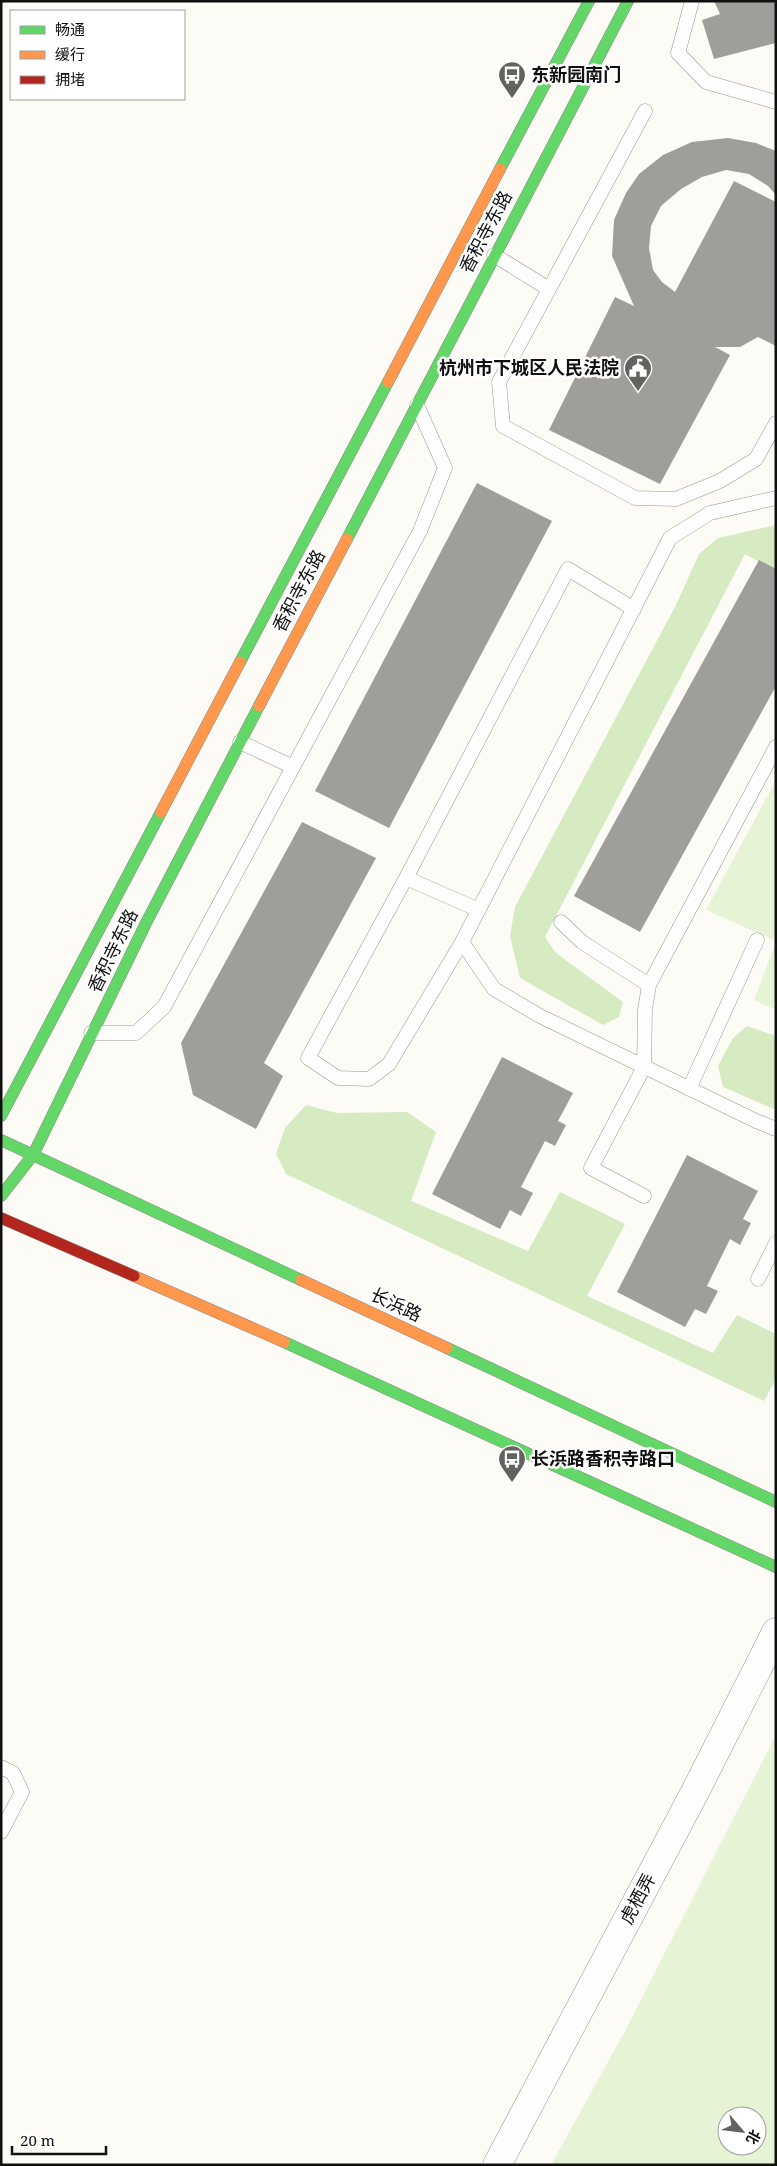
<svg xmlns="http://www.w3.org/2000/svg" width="777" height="2166" font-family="'Noto Serif','Noto Sans SC',serif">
<rect width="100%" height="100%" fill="#fcfbf5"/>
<path fill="#e6f3d4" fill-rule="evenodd" d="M776 780V941L706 910Z
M776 942V1010L754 1000Z
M776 1735V2165H551L625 2031ZM727 2116H757V2146H727Z"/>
<path fill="#d6ebc1" d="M776 525V571L745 554 545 937 556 953 623 1002 619 1017 603 1025 520 978 510 936 515 907 676 605 699 554 718 538Z
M747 1026 776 1036V1110L723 1087 718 1066 733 1038Z
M306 1105 337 1113 407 1112 436 1132 411 1201 528 1251 560 1192 625 1224 587 1296 713 1353 737 1315 776 1334V1379L764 1401 286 1174 276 1154 285 1128Z"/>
<path fill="#a09e9a" d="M714 1H776V43L714 59 702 20 720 14Z
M728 138 756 143 776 151V195L768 186 749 174 726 170 702 177 681 189 661 206 651 226 649 248 653 270 662 282 675 292 734 181 776 202V346L758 337 740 347H715L730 355 660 484 549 430 615 297 634 306 612 256 614 220 626 193 639 174 663 155 692 142Z
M477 483 552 521 389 828 315 791Z
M759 560 776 569V686L640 932 574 896Z
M302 822 376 858 264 1063 283 1076 256 1129 193 1095 181 1043Z
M502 1057 573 1093 558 1121 566 1125 555 1146 545 1141 521 1187 533 1193 521 1216 510 1210 500 1229 432 1194Z
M687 1155 758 1191 743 1219 751 1223 740 1245 730 1239 707 1286 718 1291 706 1314 695 1309 685 1327 617 1292Z"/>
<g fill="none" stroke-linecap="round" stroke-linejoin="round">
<g stroke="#969693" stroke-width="15">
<path id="lane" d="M692 1 678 53 706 82 776 102
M645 111 499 382 503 426 635 498 676 499 720 481 756 459 776 423
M494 255 549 289
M776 498 710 513 670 538 462 942 494 989 540 1016 756 1121 776 1129
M240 742 293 767
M406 878 479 910
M561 922 582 942 649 985
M462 942 389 1064 369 1079 338 1078 308 1058 406 878 568 569 634 609
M91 1033H136L164 1007 420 531 445 468 417 405
M689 1089 757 940
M644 1196 591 1168 644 1067 645 1010 649 985 776 747
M758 1279 776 1243
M1 1767 13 1773 22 1792 1 1832"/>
</g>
<g stroke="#969693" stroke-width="29">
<path id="street" d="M497 2165 695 1792 776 1632"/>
</g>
<g stroke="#8d8c8a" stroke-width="12">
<path id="fast" d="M500 169 589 1
M347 539 628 1
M240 662 388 382
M1 1116 161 812
M1 1140 301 1280
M1 1196 33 1155 146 923 259 706
M284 1342 776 1567
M447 1348 776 1502"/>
</g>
<g stroke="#8d8c8a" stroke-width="12">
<path id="slow" d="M388 382 500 169
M259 706 347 539
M161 812 240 662
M134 1276 284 1342
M301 1280 447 1348"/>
</g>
<g stroke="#8d8c8a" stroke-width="12">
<path id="jam" d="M1 1218 134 1276"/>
</g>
<use href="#lane" stroke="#fffefe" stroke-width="14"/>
<use href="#street" stroke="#fffefe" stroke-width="28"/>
<use href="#fast" stroke="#63d668" stroke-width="11"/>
<use href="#slow" stroke="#ff974d" stroke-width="11"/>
<use href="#jam" stroke="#b3261e" stroke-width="11"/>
</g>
<defs>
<g id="bus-pin" transform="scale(1.4375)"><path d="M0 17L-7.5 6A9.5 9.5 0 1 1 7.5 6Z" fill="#636260" stroke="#fff"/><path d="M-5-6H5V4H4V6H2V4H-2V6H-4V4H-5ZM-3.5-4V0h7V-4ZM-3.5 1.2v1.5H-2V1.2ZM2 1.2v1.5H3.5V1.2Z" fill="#fff"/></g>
<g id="civic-pin" transform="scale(1.4375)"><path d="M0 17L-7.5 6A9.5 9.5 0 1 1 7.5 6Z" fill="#636260" stroke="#fff"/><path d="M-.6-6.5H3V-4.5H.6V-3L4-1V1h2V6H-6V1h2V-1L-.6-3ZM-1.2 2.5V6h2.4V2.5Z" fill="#fff"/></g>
</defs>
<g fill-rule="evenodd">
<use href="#bus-pin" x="512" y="75"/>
<use href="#civic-pin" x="638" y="368"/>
<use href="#bus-pin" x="512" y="1459"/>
</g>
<g text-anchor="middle" stroke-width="5" stroke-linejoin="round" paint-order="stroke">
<g font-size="18" font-weight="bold" fill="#101010" stroke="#fff" text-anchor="start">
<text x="531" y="81">东新园南门</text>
<text x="619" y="374" text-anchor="end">杭州市下城区人民法院</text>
<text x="531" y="1465">长浜路香积寺路口</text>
</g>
<g font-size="18" fill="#101010" stroke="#fff">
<text transform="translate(486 232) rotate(-62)" y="6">香积寺东路</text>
<text transform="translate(299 591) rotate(-62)" y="6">香积寺东路</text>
<text transform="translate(113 951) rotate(-64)" y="6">香积寺东路</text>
<text transform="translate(396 1305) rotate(25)" y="6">长浜路</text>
<text transform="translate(638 1899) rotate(-62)" y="6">虎栖弄</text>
</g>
</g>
<rect width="777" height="2166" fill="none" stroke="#101010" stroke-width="5"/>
<rect x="10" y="10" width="175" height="90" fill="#ffffff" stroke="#9f9f9f"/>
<rect x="20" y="26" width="25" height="8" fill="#63d668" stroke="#9f9f9f"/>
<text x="55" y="35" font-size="15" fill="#101010">畅通</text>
<rect x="20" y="51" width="25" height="8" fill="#ff974d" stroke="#9f9f9f"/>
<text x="55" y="60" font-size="15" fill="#101010">缓行</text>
<rect x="20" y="76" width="25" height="8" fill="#b3261e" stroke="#9f9f9f"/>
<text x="55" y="85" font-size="15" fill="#101010">拥堵</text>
<g transform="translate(742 2131) rotate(118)"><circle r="24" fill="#ffffff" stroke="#9f9f9f"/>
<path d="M0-4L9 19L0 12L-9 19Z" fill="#636260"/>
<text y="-8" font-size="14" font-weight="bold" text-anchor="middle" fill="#101010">北</text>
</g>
<path d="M12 2146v8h94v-8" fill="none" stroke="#101010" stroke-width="2.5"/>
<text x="20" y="2146" font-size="15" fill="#101010" stroke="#ffffff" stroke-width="4" paint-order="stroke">20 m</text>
</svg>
